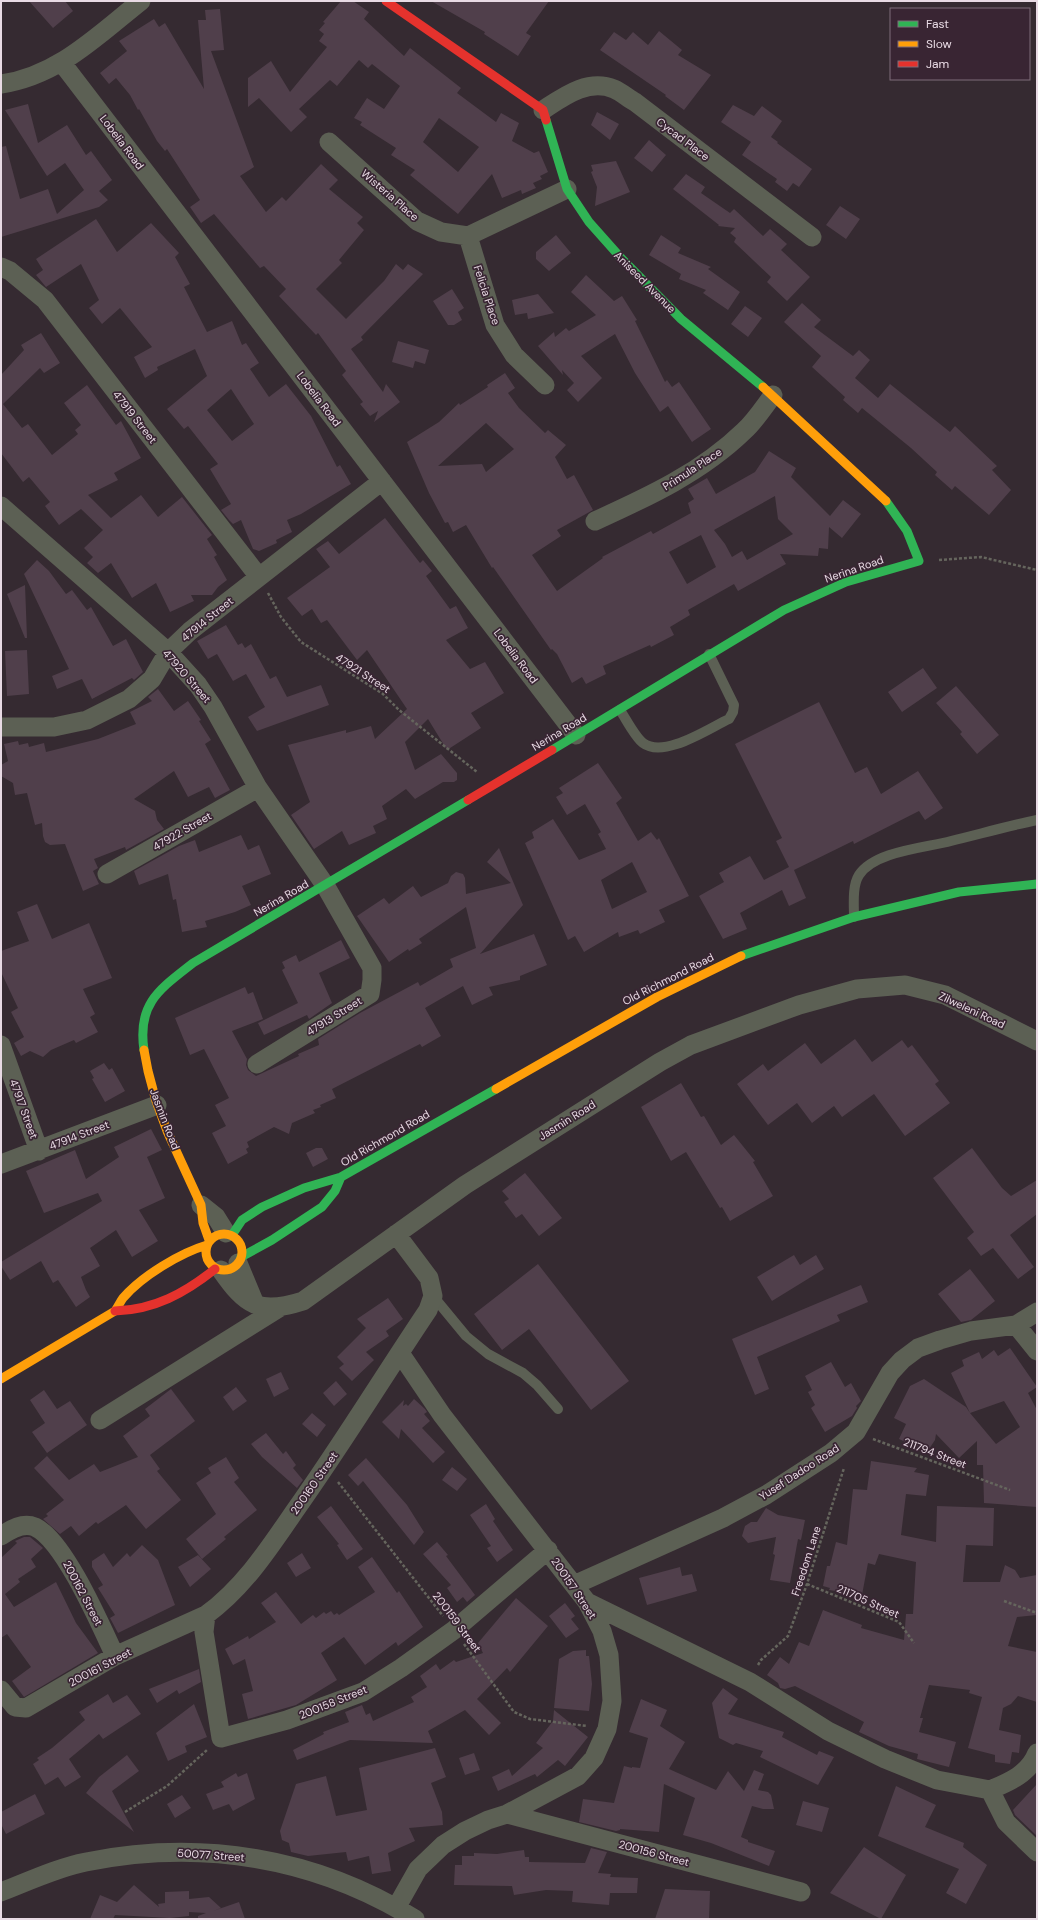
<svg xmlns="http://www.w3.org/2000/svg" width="1038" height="1920" font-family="'DM Sans',sans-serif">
<rect width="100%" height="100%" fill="#352a31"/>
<path fill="#503f4b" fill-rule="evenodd" d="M29 1H65L73 11 53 28Z
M341 1H353L369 12 364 19 404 56 410 48 461 88 457 93 496 122 501 113 519 123 512 141 534 153 539 151 548 172 540 176 542 179 533 183 536 188 522 194 521 190 502 198 492 174 458 214 410 175 415 170 391 155 396 148 360 125 362 122 354 118 367 98 384 109 400 86 372 64 368 68 359 60 337 86 330 80 299 109 307 117 291 132 259 98 248 107V78L271 61 290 92 327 47 319 41 324 34 319 30 325 23 323 22ZM439 118 479 147 458 172 423 142Z
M431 1H549L526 33 531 36 518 56 484 34 485 32Z
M220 9 224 50 211 51 254 167 240 176 266 212 282 197 286 201 321 164 338 180 329 189 363 217 357 223 364 230 339 260 342 263 316 289 346 319 384 281 396 264 403 270 408 264 423 274 361 337 363 340 351 349 383 392 386 384 400 402 374 422 378 411 370 416 360 404 363 402 342 375 346 371 318 333 316 335 279 296 286 289 264 266 260 268 214 214 201 223 190 207 200 200 167 149 165 151 157 141 139 109 138 110 130 95 116 78 109 84 100 73 127 51 119 41 154 19 159 27 165 23 204 89 198 20H206L205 10Z
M659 31 682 50 678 55 711 75 684 110 665 96 666 95 600 50 614 32 626 40 633 32 648 45Z
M28 104 38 143 67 125 86 155 91 151 112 180 99 191 108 200 99 207 1 237V147L6 146 20 199 48 189 57 214 84 190 65 163 47 176 5 110Z
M733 105 754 116 762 106 782 121 771 137 778 142 777 143 812 169 799 187 793 183 787 191 775 182 777 179 742 155 751 142 721 122Z
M597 112 619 124 610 140 591 125Z
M649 140 666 155 652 172 634 158Z
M616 161 630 192 595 206 597 187 591 172 593 171 591 165Z
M686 174 705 187 701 193 730 213 734 209 763 236 770 229 787 244 781 250 810 277 787 301 767 282 771 277 734 242 736 238 730 233 735 228 718 226 719 225 673 189Z
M840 206 860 219 846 239 826 225Z
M96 219 117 252 151 223 179 253 175 257 190 284 184 287 207 332 232 321 242 345 246 343 259 363 250 369 269 397 286 384 311 416 337 467 340 465 351 484 301 514 287 520 292 532 276 540 277 543 259 551 253 549 241 520 233 524 229 520 221 510 231 504 210 469 218 464 188 426 184 429 167 409 207 376 195 349 157 367 158 370 145 378 134 357 152 347 120 308 102 324 89 308 99 300 81 264 46 287 36 275 43 270 36 259ZM231 389 254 424 232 441 207 410Z
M556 235 571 253 549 271 536 259V252Z
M661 235 681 248 678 253 711 267 708 269 740 292 728 310 703 293 706 290 679 279 681 274 649 255Z
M586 275 614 301 622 296 637 320 635 321 665 382 667 380 672 387 679 382 711 429 692 442 668 406 660 412 635 373 615 334 581 356 602 378 578 402 567 390 574 383 562 370 563 375 538 346 554 332 555 337 566 328 569 331 596 315 571 292Z
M452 289 464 308 458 312 462 320 454 325H448L433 301Z
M538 294 554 313 528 319 527 313 515 315 512 300Z
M802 303 821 320 814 327 853 356 859 350 870 360 855 378 878 398 890 384 950 432 955 426 997 466 992 470 1011 490 989 515 955 486 952 490 935 475 937 472 911 448 862 408 858 413 843 400 845 397 812 367 821 356 784 322Z
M745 306 762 318 748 337 731 324Z
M41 333 60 363 44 373 40 368 3 404 22 428 28 424 52 455 78 434 75 430 81 425 64 403 87 385 116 425 121 421 141 458 114 473 118 480 88 495 111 518 141 495 158 517 182 497 212 535 207 539 217 555 214 557 227 580 218 587 212 595H191L194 601 170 612 156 583 132 598 111 563 98 573 87 563 93 557 84 548 103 530 81 509 59 525 45 506 50 502 29 477 23 482 1 453V375L24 350 21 345Z
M398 341 429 350 425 364 415 361 413 368 392 362Z
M505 373 515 388 508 393 519 408 545 433 548 430 566 445 555 457 567 479 574 475 593 510 557 530 561 536 532 555 557 591 603 558 602 557 651 531 653 534 691 513 688 503 694 499 688 489 707 478 716 494 755 472 769 451 796 468 791 477 830 516 843 500 861 514 842 538 829 527 828 549 819 548 818 556 780 554 786 564 738 591 734 584 688 610 690 615 670 627 674 635 651 647 650 645 603 666 606 674 586 684 582 677 572 683 557 654 552 649 551 650 493 567 492 568 466 525 453 532 448 522 445 523 429 493 407 442 439 422 459 403 460 405 488 387 487 385ZM486 423 514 449 486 472 482 464 438 466ZM775 496 778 519 793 534 747 560 742 551 732 557 725 544 714 530ZM701 535 716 567 687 584 669 552Z
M385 518 420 563 423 560 432 571 426 576 450 609 456 606 468 628 446 640 470 669 485 662 504 693 471 713 481 728 447 750 428 719 405 742 415 770 441 754 457 773V780L454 782H443L415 799 406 789 382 806 387 819 373 826 376 833 349 845 342 831 314 849 291 815 310 802 288 745 346 730V733L371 726 375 739 407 709 367 650 357 660 327 620 321 623 312 609 302 616 287 598 330 567 316 549 328 541 339 554Z
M37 560 49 571 66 594 72 590 87 610 91 607 113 646 126 639 143 672 134 680 132 678 92 699 82 679 57 689 52 676 69 669 24 574Z
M25 585 27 638H25L7 594Z
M226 625 238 645 242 643 245 648 251 644 270 679 276 676 287 697 321 685 329 705 257 731 248 717 265 707 246 674 233 681 217 654 208 659 197 641Z
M27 650 29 694 7 696 5 651Z
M923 668 937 688 902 712 888 692Z
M956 686 999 735 977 754 960 734 962 732 936 703Z
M158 689 174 711 188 701 201 720 199 721 211 740 205 744 230 790 215 798 209 787 188 797 174 771 134 799 155 811 157 820 164 829 126 850 125 847 94 859 98 868 93 871 99 884 83 891 65 844 50 845 45 842 43 836 42 823 35 825 27 793 15 795 13 783 1 776V765L8 761 4 744 18 741 19 745 28 743 29 747 44 743 46 752 98 739 136 724 130 712 152 701 148 697Z
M819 702 855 773 867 767 881 794 918 771 943 808 925 820 919 811 854 844 853 841 794 870 806 898 789 906 782 890 740 913 747 929 723 939 699 896 724 882 719 873 750 856 764 880 789 867 776 841 782 838 735 744Z
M598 763 622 798 616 803 638 841 651 832 657 840 659 838 689 896 659 910 665 922 640 934 638 930 619 937 618 932 584 952 575 936 568 940 525 843 534 838 532 832 553 819 579 860 606 849 598 834 601 832 585 804 567 815 556 797 563 793 559 788ZM632 862 647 892 612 909 601 880Z
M241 835 248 850 259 845 271 874 242 886 251 905 235 912 205 921 207 927 182 932 176 899 173 900 168 874 139 885 134 871 179 846 195 840 199 852Z
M499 848 523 905 480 954 534 934 547 965 520 976V980L489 987 493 995 472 1005 463 986 425 1008 441 1036 422 1047 420 1044 332 1089 336 1098 320 1105 321 1107 313 1110 315 1113 292 1123 289 1134 274 1127 247 1142 249 1147 246 1149 248 1153 228 1164 212 1133 226 1126 215 1105 229 1098 204 1049 190 1055 175 1018 245 987 248 994 253 992 263 1019 232 1031 247 1059 246 1065 248 1070 256 1076 299 1056 298 1054 319 1045 318 1039 360 1013 418 982 420 986 453 967 450 959 476 948 466 907 419 939 422 943 409 951 408 949 389 962 357 916 384 898 389 904 413 886 421 897 448 883 451 876 456 872 463 874 465 878 466 894 511 883 487 862Z
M37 904 52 939 89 923 112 978 83 989 95 1014 90 1017 98 1032 76 1043 74 1040 51 1050 43 1057 30 1051 21 1056 14 1043 24 1037 11 1012 18 1008 1 972V951L29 941 17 912Z
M341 940 350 958 319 973 332 1003 309 1019 307 1015 264 1035 258 1023 298 1003 282 970 285 968 282 962 296 955 299 962Z
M855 1039 872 1062 902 1040 908 1048 912 1045 939 1081 935 1084 950 1103 905 1136 874 1094 842 1117 834 1106 812 1123 797 1103 768 1125 737 1084 763 1064 768 1071 805 1043 821 1064Z
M104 1063 109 1070 112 1068 125 1091 105 1102 92 1079 94 1078 90 1071Z
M681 1083 701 1117 704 1116 721 1145 734 1135 755 1161 753 1162 773 1196 730 1221 722 1207 720 1208 686 1152 671 1161 641 1107Z
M151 1129 162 1150 147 1157 165 1198 139 1210 158 1241 132 1257 116 1230 90 1248 100 1266 81 1277 86 1290 90 1297 76 1307 58 1280 53 1283 41 1261 10 1280 1 1266V1262L102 1201 98 1193 44 1213 26 1171 75 1150 86 1179 119 1157 114 1147Z
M316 1148H322L328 1159 313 1167 306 1153Z
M972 1148 1002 1188 1011 1196 1037 1180V1214L1010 1235 1034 1267 1018 1279 993 1248 981 1256 967 1238 974 1232 933 1178Z
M525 1173 562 1218 539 1236 522 1214 516 1218 504 1202 509 1199 502 1191Z
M794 1255 800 1265 816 1255 824 1269 772 1301 757 1277Z
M538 1264 629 1381 591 1410 529 1329 502 1350 474 1314Z
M970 1269 995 1301 971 1320 961 1322 938 1294Z
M861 1285 868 1302 837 1315 840 1321 757 1357 769 1389 755 1395 732 1339Z
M388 1298 403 1319 386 1331 389 1336 366 1352 374 1360 352 1381 339 1368 344 1364 337 1357 366 1328 357 1319Z
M1010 1348 1037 1387 1028 1393 1037 1410V1507L984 1503 983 1465H977V1441L959 1458 936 1434 935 1440 927 1452 899 1439 906 1424 894 1418 910 1386 924 1379 966 1407 970 1413 951 1373 964 1366 962 1360 979 1352 982 1359 994 1350 998 1356ZM1004 1401 1020 1427 996 1444 970 1413Z
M831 1362 845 1387 851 1383 861 1401 856 1406 857 1408 852 1416 825 1432 811 1408 815 1405 808 1392 812 1390 805 1376Z
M281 1372 289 1389 274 1397 266 1379Z
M336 1381 347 1394 334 1406 323 1393Z
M236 1387 247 1401 233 1411 223 1397Z
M171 1389 195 1421 150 1455 160 1469 157 1471 181 1500 146 1529 126 1505 98 1524 96 1522 79 1536 71 1526 60 1534 43 1519 48 1516 46 1514 64 1500 34 1468 47 1456 69 1480 94 1464 100 1472 138 1457 123 1436 150 1416 145 1409Z
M44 1390 57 1409 70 1401 87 1425 47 1453 32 1432 45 1423 30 1400Z
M414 1399 425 1409 427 1412 424 1414 430 1421 422 1428 445 1452 433 1463 401 1429 399 1439 382 1422 404 1400 403 1406 406 1404 408 1406Z
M312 1413 326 1425 317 1437 302 1424Z
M266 1433 283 1454 286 1451 296 1465 293 1468 303 1480 297 1488 262 1457 251 1444Z
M226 1457 239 1478 234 1482 257 1510 224 1537 226 1539 202 1559 186 1539 216 1514 196 1483 211 1473 208 1468Z
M366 1458 407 1505 424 1532 414 1545 363 1481 358 1486 348 1475Z
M871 1461 917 1468 914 1472 929 1475 926 1496 906 1494 901 1535 936 1542 937 1506 994 1508 993 1546 966 1545 963 1582H1000L1005 1565 1015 1570 1020 1578 1037 1575V1615L1017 1617 1008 1646 1037 1652V1702L1018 1696 1011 1704 1003 1708 999 1730 1021 1735 1019 1753 1012 1752 1010 1764 995 1762V1755L968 1748 982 1697 969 1693 970 1690 929 1685 920 1718H923L919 1732 956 1742 949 1767 917 1759 918 1754 889 1746 859 1732 864 1722 795 1686 785 1689 780 1688 778 1683 767 1675 780 1657 789 1664 799 1642 809 1646 823 1610 862 1625 861 1628 904 1640 906 1614H913L916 1562 879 1554 875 1565 868 1563 862 1595 829 1590 830 1588 823 1586 827 1566H830L836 1542 847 1545 853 1489 867 1490Z
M452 1467 467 1479 457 1491 442 1480Z
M486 1504 495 1519 493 1521 513 1550 497 1562 487 1548 491 1546 470 1515Z
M331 1506 363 1549 347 1560 337 1545 339 1544 317 1517Z
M766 1508 778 1515 805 1520 801 1540 798 1539 790 1583 770 1580 775 1555 773 1554 776 1537 748 1543 742 1536 745 1526 751 1522H757Z
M24 1537H30L43 1548 31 1559 36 1567 18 1579 20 1582 5 1594 14 1607 56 1582 76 1623 98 1653 24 1697 12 1681 31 1667 7 1634 1 1638V1558L17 1543 15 1541Z
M437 1542 448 1555 446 1556 475 1595 467 1602 463 1597 457 1602 447 1588 451 1585 423 1554Z
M142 1545 158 1560 175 1605 118 1633 110 1618 115 1615 98 1588 103 1585 92 1567V1561L104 1553 113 1567 127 1553 130 1557Z
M302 1553 311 1568 296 1577 287 1563Z
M198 1555 211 1569 190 1587 178 1567Z
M372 1557 397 1593 399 1591 423 1627 398 1646 396 1642 365 1665 344 1637 321 1653 337 1680 296 1705 248 1719 242 1694 253 1691 245 1659 233 1665 225 1649 248 1636 249 1639 276 1622 261 1603 276 1592 301 1624 313 1615 316 1618 324 1612 326 1614 331 1611 334 1615 337 1613 339 1615 375 1592 358 1567Z
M680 1567 682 1576 692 1574 697 1591 647 1605 639 1578Z
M516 1598 548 1626 510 1672 507 1668 477 1699 501 1723 489 1735 465 1710 428 1731 433 1743 350 1740 297 1760 293 1750 324 1734 323 1732 349 1722 345 1712 362 1705 366 1715 370 1713 373 1721 414 1702 411 1697 427 1687 420 1676 436 1664 440 1670 454 1660 456 1662 483 1653 478 1643Z
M565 1603 575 1616 571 1619 579 1629 566 1638 549 1616Z
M586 1650V1656H589L592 1684 589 1711 554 1708 559 1659 573 1651Z
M199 1669 201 1682 179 1694 177 1690 157 1703 149 1689Z
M723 1688 738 1699 728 1714 784 1732 782 1737 817 1755 819 1751 834 1757 818 1785 760 1757 763 1751 736 1743 733 1745 719 1738 712 1703Z
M108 1694 113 1703 127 1695 141 1714 103 1739 99 1734 69 1759 81 1777 65 1787 58 1777 45 1785 33 1764 39 1760 37 1758 52 1748 85 1720 79 1712Z
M641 1699 667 1710 660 1726 685 1742 669 1769 716 1790 728 1771 744 1791 754 1770 764 1774 758 1790 768 1792 771 1795 774 1809H763L752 1806 741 1837 748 1840V1842L775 1851 769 1866 711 1843 683 1835 695 1798 664 1784 659 1832 620 1829V1830L616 1831 579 1822 583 1799 614 1803 624 1766 632 1768V1767L640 1768 648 1738 629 1732Z
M194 1704 207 1737 185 1746 187 1752 168 1761 156 1733Z
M554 1710 588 1737 565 1766 558 1760 537 1777 535 1774 498 1791 492 1777 509 1769 512 1776 543 1748 536 1743 553 1721Z
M435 1748 446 1777 431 1783 442 1812 443 1825 409 1828 415 1841 388 1853 391 1871 372 1874 369 1856 348 1861 346 1852 308 1856 291 1852 289 1843 282 1840 280 1831 296 1784 326 1776 336 1816 367 1810 359 1768Z
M474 1753 480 1770 465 1775 459 1758Z
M127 1755 139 1771 112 1791 134 1832 86 1793 99 1777Z
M236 1773 238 1777 247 1773 255 1799 233 1811 229 1804 213 1810 206 1794 224 1787 221 1782Z
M1037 1784V1836L1015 1815 1013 1810Z
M896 1786 936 1805 925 1827 964 1843 963 1847 987 1865 966 1904 946 1893 959 1869 878 1836Z
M35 1794 45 1814 6 1834 1 1824V1812Z
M182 1795 191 1808 175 1818 167 1804Z
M803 1801 829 1808 822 1832 796 1825Z
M864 1847 906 1875 881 1919 830 1893Z
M591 1848 607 1852 598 1873 611 1874 610 1877 638 1878 637 1893H610L609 1905 572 1902 573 1891 546 1890 514 1895 512 1886 454 1885 455 1865H462V1856H474V1853L497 1854 524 1850 525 1857H529V1862L585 1863Z
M134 1885 159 1907 158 1904 165 1903V1892L189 1891V1899L209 1897 221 1908 213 1911 239 1902 245 1919H198V1916L206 1913 189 1912V1916L170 1918 115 1915 113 1919H90L100 1895 117 1902Z
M665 1889 710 1891 709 1919H655Z"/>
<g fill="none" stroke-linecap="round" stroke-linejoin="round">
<path stroke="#65655d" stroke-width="2.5" stroke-dasharray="3 2" stroke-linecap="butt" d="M939 560 981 557 1037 570
M268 593 281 617 301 642 383 694 399 710 477 772
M873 1439 1010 1490
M338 1482 443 1616
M807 1584 899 1622 914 1643
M1004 1601 1037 1613
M464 1644 514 1712 530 1719 587 1726
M758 1665 761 1660 788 1636 807 1584 844 1468
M125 1812 167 1786 207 1750"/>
<path stroke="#5c6054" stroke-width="10" d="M620 710C626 719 635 737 643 743 664 759 709 728 729 719L733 712 734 705 709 654
M854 917C854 905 852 886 859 875 875 851 925 848 951 841 980 834 1008 826 1037 820
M433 1296 466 1336 488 1354 523 1373 537 1385 558 1409"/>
<path stroke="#5c6054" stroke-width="19" d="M62 63 576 735
M1 84C58 76 98 35 141 1
M543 110C563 97 588 78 614 89 621 92 628 98 635 102L812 237
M329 142 417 221 441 232 468 236 567 189
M468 236 495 325 514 355 545 385
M1 267 10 271 45 300 259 577
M1 506 168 652 198 685 213 707 258 788 325 885 372 968V980L370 994 257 1064
M595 521C648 497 702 472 744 431 755 421 764 407 773 395
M1 727H54L87 720 129 699 152 679 168 652 190 631 382 481
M107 874 258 788
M1 1045 39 1151
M1 1164 157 1105
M201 1205 216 1217 226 1233
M396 1234 429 1278 433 1296 428 1310C383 1377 341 1446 294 1512 268 1550 243 1588 206 1615L204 1632 221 1738 287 1720 363 1692 401 1668 454 1630 548 1550
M238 1263 255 1304
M221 1270C246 1306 259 1315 303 1301L465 1185 660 1062 691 1045 799 1005 857 989 905 985 945 995 1037 1041
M1016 1325 1037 1351
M100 1420 279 1308
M1 1536C11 1529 23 1522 35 1527 64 1540 101 1626 115 1656
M574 1585 723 1518 766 1495 831 1453 856 1432 890 1373 902 1360 918 1348 940 1340 971 1331 1016 1325 1037 1312
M587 1602 750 1682 828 1731 885 1759 937 1780 990 1790
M1 1690 15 1707 26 1708 115 1656 206 1615
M990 1790 1006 1822 1037 1852
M990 1790C1009 1782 1029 1774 1037 1753
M507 1814 801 1892
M1 1892C27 1882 59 1867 86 1862 201 1839 315 1857 415 1919
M396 1908 418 1869 443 1845 465 1831 488 1820 507 1814 578 1776 594 1758 607 1729 612 1701 609 1655 602 1631 587 1602 442 1415 400 1353"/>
<path stroke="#30b455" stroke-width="9" d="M546 120 567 189 589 222 621 258 681 319 763 387
M552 750 784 610 846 582 919 561 907 531 886 501
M741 956 854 917 959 892 1037 884
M144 1050C137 1003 160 989 193 963L468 800
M232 1235 242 1220 262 1207 304 1188 341 1177 496 1089
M241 1257 272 1240 322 1207 335 1191 341 1177"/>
<path stroke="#ff9f0a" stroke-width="9" d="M763 387 886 501
M144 1050 148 1071 156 1101 167 1131 201 1205 203 1223 209 1240
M496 1089 657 997 741 956
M206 1252a18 18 0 1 1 36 0a18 18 0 1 1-36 0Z
M1 1379 115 1311C118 1307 120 1302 123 1298 142 1276 180 1253 207 1245"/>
<path stroke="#e5322d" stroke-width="9" d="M386 1 543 110 546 120
M468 800 552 750
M115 1311C154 1310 185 1293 215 1269"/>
</g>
<g text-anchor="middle" stroke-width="3.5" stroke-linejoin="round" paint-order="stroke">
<g font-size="11" fill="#e8dae4" stroke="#392533">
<text transform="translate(683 139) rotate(37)" y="4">Cycad Place</text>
<text transform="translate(122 142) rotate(53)" y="4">Lobelia Road</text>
<text transform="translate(390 195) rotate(41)" y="4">Wisteria Place</text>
<text transform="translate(645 282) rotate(45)" y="4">Aniseed Avenue</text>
<text transform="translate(487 295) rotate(72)" y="4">Felicia Place</text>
<text transform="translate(319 399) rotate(53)" y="4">Lobelia Road</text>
<text transform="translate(135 417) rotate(52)" y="4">47919 Street</text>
<text transform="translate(692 469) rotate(-33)" y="4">Primula Place</text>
<text transform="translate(854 569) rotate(-19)" y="4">Nerina Road</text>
<text transform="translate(207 619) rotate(-39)" y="4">47914 Street</text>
<text transform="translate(516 656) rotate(53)" y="4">Lobelia Road</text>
<text transform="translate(363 673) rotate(33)" y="4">47921 Street</text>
<text transform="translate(187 676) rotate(49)" y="4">47920 Street</text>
<text transform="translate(559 732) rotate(-31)" y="4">Nerina Road</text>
<text transform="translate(182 831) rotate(-30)" y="4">47922 Street</text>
<text transform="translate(281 898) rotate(-30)" y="4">Nerina Road</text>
<text transform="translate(668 979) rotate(-27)" y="4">Old Richmond Road</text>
<text transform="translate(972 1010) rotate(25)" y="4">Zilweleni Road</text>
<text transform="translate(334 1016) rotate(-32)" y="4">47913 Street</text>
<text transform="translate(24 1109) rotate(70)" y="4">47917 Street</text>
<text transform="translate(165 1119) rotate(69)" y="4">Jasmin Road</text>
<text transform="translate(567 1120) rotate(-32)" y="4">Jasmin Road</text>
<text transform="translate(79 1135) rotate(-21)" y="4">47914 Street</text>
<text transform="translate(385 1138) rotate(-30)" y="4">Old Richmond Road</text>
<text transform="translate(935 1453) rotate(21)" y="4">211794 Street</text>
<text transform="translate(799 1472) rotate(-33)" y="4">Yusef Dadoo Road</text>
<text transform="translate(314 1483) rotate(-55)" y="4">200160 Street</text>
<text transform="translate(806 1561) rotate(-72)" y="4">Freedom Lane</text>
<text transform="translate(574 1588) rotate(56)" y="4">200157 Street</text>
<text transform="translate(83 1593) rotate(62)" y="4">200162 Street</text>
<text transform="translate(868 1601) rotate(24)" y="4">211705 Street</text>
<text transform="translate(457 1622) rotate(53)" y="4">200159 Street</text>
<text transform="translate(100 1667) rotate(-28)" y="4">200161 Street</text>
<text transform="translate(333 1702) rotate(-22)" y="4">200158 Street</text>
<text transform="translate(654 1853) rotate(15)" y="4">200156 Street</text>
<text transform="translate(211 1855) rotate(4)" y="4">50077 Street</text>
</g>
</g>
<rect width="1038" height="1920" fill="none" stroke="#e8dae4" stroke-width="4"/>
<rect x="890" y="8" width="140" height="72" fill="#392533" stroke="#7f6d7a"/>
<rect x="898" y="21" width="20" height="6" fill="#30b455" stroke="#7f6d7a"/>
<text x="926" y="28" font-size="12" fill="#e8dae4">Fast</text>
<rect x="898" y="41" width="20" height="6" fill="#ff9f0a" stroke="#7f6d7a"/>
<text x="926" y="48" font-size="12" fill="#e8dae4">Slow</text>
<rect x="898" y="61" width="20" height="6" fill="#e5322d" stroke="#7f6d7a"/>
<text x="926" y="68" font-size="12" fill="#e8dae4">Jam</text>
</svg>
